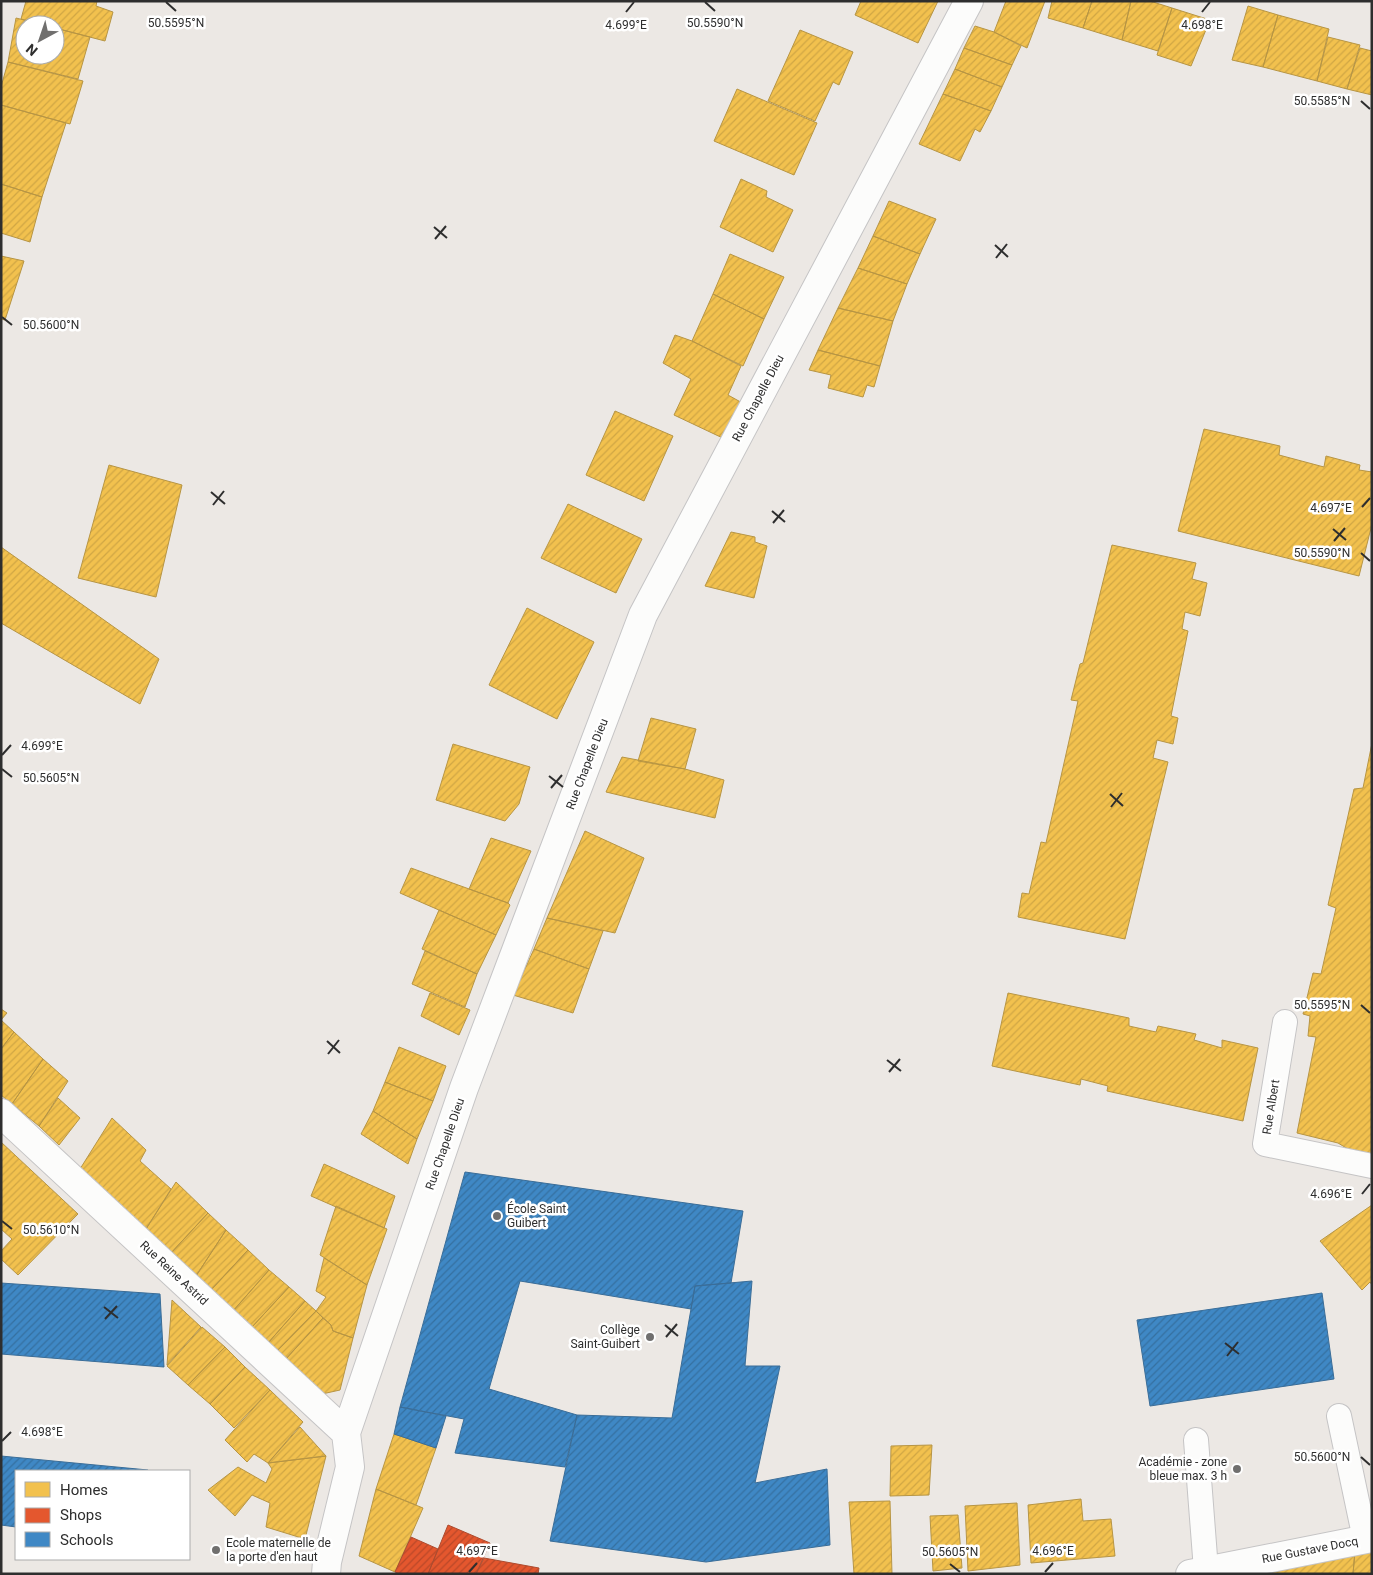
<svg xmlns="http://www.w3.org/2000/svg" width="1373" height="1575" font-family="Roboto,sans-serif">
<defs>
<pattern id="homes-hatch" width="6" height="6" patternUnits="userSpaceOnUse" patternTransform="scale(1.25)"><rect width="6" height="6" fill="#f2c14e"/><path d="M-1 1l2-2M0 6l6-6M5 7l2-2" fill="none" stroke="#d0a644"/></pattern>
<pattern id="shops-hatch" width="6" height="6" patternUnits="userSpaceOnUse" patternTransform="scale(1.25)"><rect width="6" height="6" fill="#e4572e"/><path d="M-1 1l2-2M0 6l6-6M5 7l2-2" fill="none" stroke="#b94828"/></pattern>
<pattern id="schools-hatch" width="6" height="6" patternUnits="userSpaceOnUse" patternTransform="scale(1.25)"><rect width="6" height="6" fill="#3f88c5"/><path d="M-1 1l2-2M0 6l6-6M5 7l2-2" fill="none" stroke="#3570a0"/></pattern>
</defs>
<rect width="100%" height="100%" fill="#ece8e4"/>
<path fill="url(#homes-hatch)" stroke="#b79544" d="M26 1H97L96 6 113 12 105 41 55 28V25H44L21 19Z
M861 1H938L918 43 855 15Z
M1006 1H1045L1027 48 994 32Z
M1052 1H1092L1083 28 1048 18Z
M1092 1H1131L1122 40 1083 28Z
M1131 1H1150L1172 8 1158 51 1122 40Z
M1248 6 1278 15 1263 67 1232 60Z
M1172 8 1210 20 1191 66 1157 55Z
M1278 15 1329 29 1317 81 1263 67Z
M16 18 44 25H25V55H55V28L90 37 78 79 8 62Z
M975 26 994 32 1021 46 1012 65 964 48Z
M800 30 853 52 839 85 833 82 815 121 768 101Z
M1328 37 1360 45 1347 89 1317 81Z
M964 48 1012 65 1002 87 955 69Z
M1360 48 1372 51V95L1347 89Z
M8 62 83 81 70 124 1 105V87Z
M955 69 1002 87 991 111 943 94Z
M737 89 817 123 794 175 714 141Z
M943 94 991 111 980 132 975 129 960 161 919 144Z
M1 105 66 123 42 197 1 184Z
M741 179 767 191 766 197 793 210 773 252 720 227Z
M1 184 42 197 30 242 1 233Z
M889 201 936 219 920 254 873 236Z
M873 236 920 254 907 284 858 268Z
M730 254 784 277 764 319 713 294Z
M1 256 24 261 5 320 1 319Z
M858 268 907 284 893 321 838 308Z
M713 294 764 319 743 366 692 341Z
M838 308 893 321 880 366 818 350Z
M675 335 692 341 741 366 728 395 746 405 729 441 674 415 691 379 663 363Z
M818 350 880 366 874 387 867 385 863 397 828 388 831 375 809 370Z
M615 411 673 436 644 501 586 475Z
M1204 429 1280 446 1279 455 1324 467 1326 456 1360 465 1359 470 1372 472V524L1359 576 1178 531Z
M109 465 182 485 156 597 78 578Z
M568 504 642 539 616 593 541 558Z
M731 532 755 537V542L767 546 754 598 705 586Z
M1112 545 1196 563 1192 579 1207 583 1200 616 1185 612 1182 629 1188 631 1171 716 1178 718 1173 744 1157 740 1153 758 1168 762 1125 939 1018 917 1022 893 1029 894 1041 842 1046 843 1078 701 1071 700 1080 664 1083 663Z
M1 547 159 659 140 704 1 623Z
M527 608 594 642 557 719 489 685Z
M651 718 696 729 685 769 638 761Z
M1372 743V1156L1353 1152 1338 1143 1297 1133 1316 1037 1308 1036 1310 1016 1303 1014 1313 973 1321 974 1336 908 1328 905 1354 789 1363 788Z
M453 744 530 767 519 804 505 821 436 800Z
M622 757 685 769 724 780 715 818 606 792Z
M585 831 644 858 615 933 547 918Z
M491 838 531 851 508 903 469 889Z
M411 868 508 903 510 905 496 935 400 893Z
M439 910 496 935 477 974 422 949Z
M547 918 603 931 589 969 534 949Z
M534 949 589 969 573 1013 513 995Z
M425 951 477 974 465 1007 412 984Z
M430 993 470 1010 459 1035 421 1016Z
M1008 993 1129 1018V1026L1156 1032 1158 1026 1196 1034 1194 1040 1222 1048V1040L1258 1048 1243 1121 1107 1091 1108 1086 1081 1079 1080 1085 992 1066Z
M1 1009 7 1013 1 1020Z
M1 1020 14 1032 1 1049Z
M14 1032 43 1059 12 1104 1 1095V1049Z
M399 1047 446 1066 433 1101 385 1082Z
M43 1059 68 1081 39 1126 12 1104Z
M385 1082 433 1101 417 1139 373 1111Z
M58 1098 80 1118 59 1145 39 1126Z
M373 1111 417 1139 408 1164 361 1134Z
M112 1118 146 1150 140 1161 171 1189 146 1229 80 1169Z
M1 1142 78 1214 18 1275 1 1259V1251L12 1239 1 1229Z
M324 1164 395 1196 384 1228 311 1196Z
M176 1182 208 1213 171 1253 146 1229Z
M1372 1205V1285L1370 1282 1362 1290 1320 1241Z
M336 1206 387 1229 367 1285 320 1255Z
M208 1213 226 1230 196 1276 171 1253Z
M226 1230 248 1250 211 1290 196 1276Z
M248 1250 269 1270 233 1311 211 1290Z
M324 1258 367 1285 353 1338 333 1331 331 1325 316 1311 326 1297 316 1291Z
M269 1270 289 1287 252 1327 233 1311Z
M289 1287 305 1301 268 1343 252 1327Z
M172 1300 201 1327 167 1365Z
M305 1301 316 1311 277 1351 268 1343Z
M316 1311 323 1318 285 1360 277 1351Z
M323 1318 331 1325 333 1331 353 1338 340 1390 322 1394 285 1360Z
M202 1327 225 1347 188 1385 167 1366Z
M225 1347 245 1367 210 1404 188 1385Z
M245 1367 270 1390 234 1428 210 1404Z
M270 1390 303 1422 268 1463 254 1454 247 1462 225 1440Z
M300 1427 326 1456 268 1463Z
M394 1434 436 1448 416 1505 376 1489Z
M932 1445 929 1495 890 1496 891 1446Z
M326 1456 305 1539 266 1527 270 1503 252 1495 235 1516 208 1490 238 1467 266 1483 272 1469 268 1463Z
M376 1489 423 1508 395 1572 359 1556Z
M1081 1499 1083 1521 1111 1519 1115 1556 1031 1563 1028 1505Z
M890 1501 892 1574H854L849 1502Z
M1017 1503 1020 1565 968 1571 965 1506Z
M958 1515 962 1568 933 1571 930 1516Z
M1372 1549V1574H1353L1355 1551Z
M1355 1551 1353 1574H1265Z"/>
<path fill="url(#shops-hatch)" stroke="#ad4b2e" d="M448 1525 490 1543 476 1574H428Z
M411 1537 438 1549 428 1574H400L395 1572Z
M484 1558 539 1568 538 1574H476Z"/>
<path fill="url(#schools-hatch)" stroke="#3a6d98" d="M465 1172 743 1211 731 1283 695 1286 691 1309 520 1281 489 1389 577 1415 565 1467 455 1453 464 1419 400 1407Z
M752 1281 745 1366H780L755 1483 827 1469 830 1545 706 1562 550 1541 577 1415 672 1418 695 1286Z
M1 1283 160 1294 164 1367 1 1354Z
M1322 1293 1334 1379 1150 1406 1137 1320Z
M400 1407 446 1416 436 1448 394 1434Z
M1 1456 148 1470V1471H16V1527L1 1525Z"/>
<g fill="none" stroke-linecap="round" stroke-linejoin="round">
<g stroke="#c5c4c5" stroke-width="26">
<path id="service" d="M1285 1022 1265 1144 1372 1166
M1339 1416 1365 1539
M1196 1440 1206 1570"/>
</g>
<g stroke="#c5c4c5" stroke-width="30">
<path id="minor" d="M1 1113 346 1433
M326 1574 327 1562 350 1467 346 1433 464 1088 643 615 969 1
M1190 1574 1372 1538"/>
</g>
<use href="#service" stroke="#fcfcfb" stroke-width="24"/>
<use href="#minor" stroke="#fcfcfb" stroke-width="28"/>
</g>
<path fill="none" stroke="#2e2e2e" stroke-width="2" d="M166 2 176 11M705 2 715 11M626 12 634 2M1202 12 1210 2M1361 101 1370 109M434 227 447 238M435 239 446 226M995 245 1008 257M996 258 1007 244M2 317 12 325M211 492 225 504M213 505 224 491M1362 507 1370 498M772 511 785 522M773 523 784 510M1333 529 1346 540M1334 541 1345 528M1361 553 1370 561M2 755 11 745M2 769 12 777M549 776 563 787M551 788 562 775M1110 794 1123 806M1111 807 1122 793M1361 1005 1370 1013M327 1041 340 1053M328 1054 339 1040M887 1060 901 1071M889 1072 900 1059M1362 1194 1370 1184M2 1221 12 1229M104 1307 118 1318M105 1319 117 1306M665 1325 678 1336M666 1337 677 1324M1225 1343 1239 1354M1227 1356 1238 1342M2 1441 11 1432M1361 1457 1370 1465M950 1564 960 1572M469 1572 477 1563M1045 1572 1053 1563"/>
<g fill="#706f6e" stroke="#fff" stroke-width="2">
<circle cx="497" cy="1216" r="5"/>
<circle cx="650" cy="1337" r="5"/>
<circle cx="1237" cy="1469" r="5"/>
<circle cx="216" cy="1550" r="5"/>
</g>
<g text-anchor="middle" stroke-width="5" stroke-linejoin="round" paint-order="stroke">
<g font-size="12" fill="#2e2e2e" stroke="#fff">
<text transform="translate(758 398) rotate(-62)" y="4">Rue Chapelle Dieu</text>
<text transform="translate(587 764) rotate(-69)" y="4">Rue Chapelle Dieu</text>
<text transform="translate(1271 1107) rotate(-81)" y="4">Rue Albert</text>
<text transform="translate(445 1144) rotate(-71)" y="4">Rue Chapelle Dieu</text>
<text transform="translate(174 1273) rotate(43)" y="4">Rue Reine Astrid</text>
<text transform="translate(1310 1550) rotate(-11)" y="4">Rue Gustave Docq</text>
</g>
<g font-size="12" fill="#2e2e2e" stroke="#fff" text-anchor="start">
<text x="507" y="1213">École Saint<tspan x="507" dy="14">Guibert</tspan></text>
<text x="640" y="1334" text-anchor="end">Collège<tspan x="640" dy="14">Saint-Guibert</tspan></text>
<text x="1227" y="1466" text-anchor="end">Académie - zone<tspan x="1227" dy="14">bleue max. 3 h</tspan></text>
<text x="226" y="1547">Ecole maternelle de<tspan x="226" dy="14">la porte d'en haut</tspan></text>
</g>
</g>
<g font-size="12" text-anchor="middle" fill="#2e2e2e" stroke="#fff" stroke-width="5" stroke-linejoin="round" paint-order="stroke">
<text x="176" y="27">50.5595°N</text>
<text x="715" y="27">50.5590°N</text>
<text x="626" y="29">4.699°E</text>
<text x="1202" y="29">4.698°E</text>
<text x="1322" y="105">50.5585°N</text>
<text x="51" y="329">50.5600°N</text>
<text x="1331" y="512">4.697°E</text>
<text x="1322" y="557">50.5590°N</text>
<text x="42" y="750">4.699°E</text>
<text x="51" y="782">50.5605°N</text>
<text x="1322" y="1009">50.5595°N</text>
<text x="1331" y="1198">4.696°E</text>
<text x="51" y="1234">50.5610°N</text>
<text x="42" y="1436">4.698°E</text>
<text x="1322" y="1461">50.5600°N</text>
<text x="477" y="1555">4.697°E</text>
<text x="1053" y="1555">4.696°E</text>
<text x="950" y="1556">50.5605°N</text>
</g>
<rect width="1373" height="1575" fill="none" stroke="#2e2e2e" stroke-width="5"/>
<rect x="15" y="1470" width="175" height="90" fill="#ffffff" stroke="#ababab"/>
<rect x="25" y="1482" width="25" height="15" fill="#f2c14e" stroke="#ababab"/>
<text x="60" y="1495" font-size="15" fill="#2e2e2e">Homes</text>
<rect x="25" y="1508" width="25" height="15" fill="#e4572e" stroke="#ababab"/>
<text x="60" y="1520" font-size="15" fill="#2e2e2e">Shops</text>
<rect x="25" y="1532" width="25" height="15" fill="#3f88c5" stroke="#ababab"/>
<text x="60" y="1545" font-size="15" fill="#2e2e2e">Schools</text>
<g transform="translate(40 40) rotate(220)"><circle r="24" fill="#ffffff" stroke="#ababab"/>
<path d="M0-4L9 19L0 12L-9 19Z" fill="#706f6e"/>
<text y="-8" font-size="14" font-weight="bold" text-anchor="middle" fill="#2e2e2e">N</text>
</g>
</svg>
